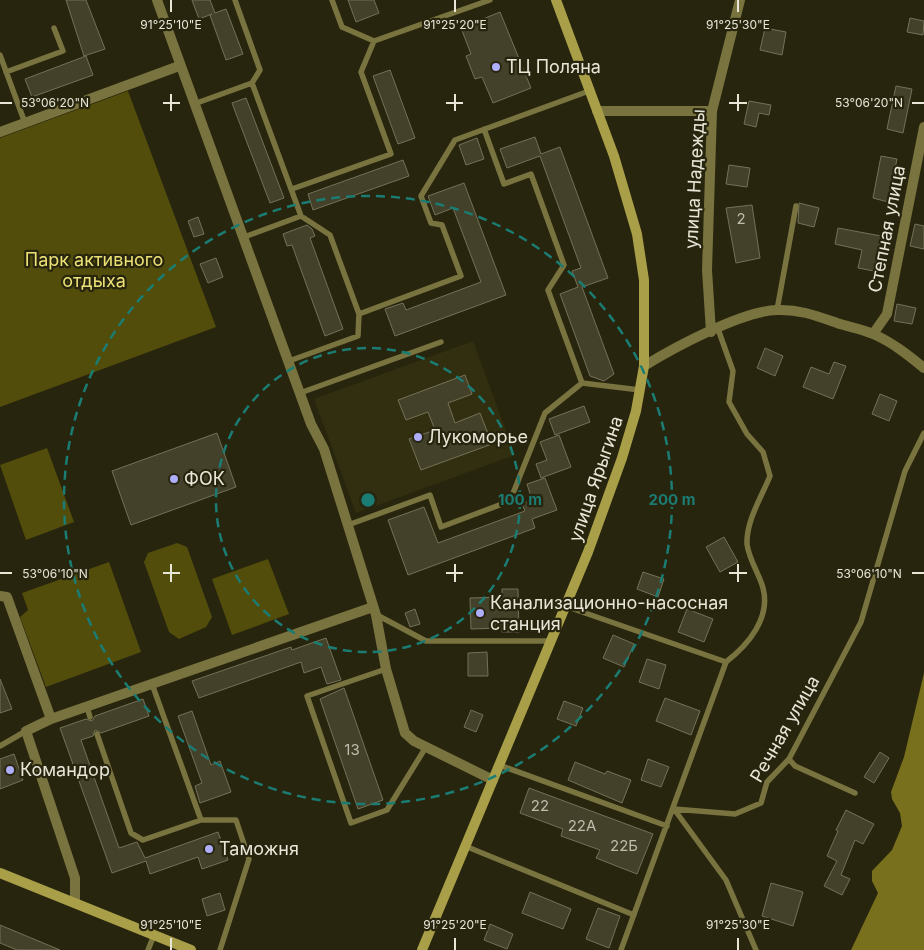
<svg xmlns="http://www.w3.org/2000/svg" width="924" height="950" font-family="Inter,sans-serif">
<rect width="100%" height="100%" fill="#28250e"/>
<path fill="#322f10" d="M473 341 515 455 356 513 314 399Z"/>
<path fill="#534d0c" d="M128 91 216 327 0 407V138Z
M47 448 74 522 26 540 0 465Z
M177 543 187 547 212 617 206 627 179 639 169 632 144 562 148 553Z
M268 559 289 614 232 635 212 579Z
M109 562 141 652 46 687 20 617 28 610 22 593Z"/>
<path fill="#78701d" d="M924 673V950H851L878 893 872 881V871L892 850 902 826 900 813 892 799 891 792 904 757Z"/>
<path fill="#44412a" stroke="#737157" d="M66 0H86L105 49 84 56Z
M192 0H210L215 13 226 9 243 54 226 60 210 15 212 14 199 19Z
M348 0H374L379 13 356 22Z
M500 12 531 88 493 103 482 77 475 79 466 56 471 54 461 28Z
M910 18 924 21 923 35 907 32Z
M765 28 786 32 782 55 760 50Z
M86 56 93 75 32 97 25 79Z
M390 70 415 138 398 144 373 76Z
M896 86 912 89 903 133 887 129Z
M246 98 284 198 270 203 232 103Z
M749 101 771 105 769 115 759 113 756 127 744 124Z
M535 137 541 154 560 147 608 278 582 287 614 374 604 381 590 376 560 294 578 287 572 271 581 268 540 156 507 168 500 149Z
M477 138 484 159 466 165 459 145Z
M881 156 897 159 888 202 873 198Z
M403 160 409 176 313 210 308 194Z
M729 165 750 168 747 187 726 184Z
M464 183 506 295 395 336 385 309 403 303 406 310 481 282 453 208 435 215 428 196Z
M799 203 819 208 814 227 798 223Z
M752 205 760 258 736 263 726 208Z
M198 217 204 234 194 237 188 221Z
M915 224 924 226V249L910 246Z
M307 225 312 229 315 236 310 238 343 329 325 336 292 245 287 246 283 234Z
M838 228 881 236 874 271 858 268 862 250 835 244Z
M216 258 223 277 208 283 200 264Z
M897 304 916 308 912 324 894 321Z
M765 348 783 356 775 376 757 368Z
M834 362 846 366 833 399 803 387 811 367 829 374Z
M465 375 472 394 448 403 455 423 480 413 492 444 421 470 409 439 435 430 428 412 406 420 398 400Z
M880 394 897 401 889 421 872 414Z
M584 406 590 422 555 435 549 419Z
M217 433 236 487 131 525 112 471Z
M559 435 571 467 541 478 536 464 547 460 540 442Z
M545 478 557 510 532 519 535 528 408 575 388 520 424 507 438 543 525 511 522 504 532 500 527 484Z
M724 537 738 562 720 572 706 547Z
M643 572 664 579 658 597 637 589Z
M502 589H518L519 632H502V628L471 629 470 598 502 597Z
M415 609 420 624 410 627 405 613Z
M687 609 713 619 704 642 678 632Z
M613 635 634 644 624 667 603 658Z
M326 638 341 680 327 684 321 667 304 673 301 662 199 698 192 681 291 647 292 650Z
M487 652 488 676H468V653Z
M647 659 666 665 659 689 639 682Z
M0 679 12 709 0 713Z
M344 688 383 800 358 809 320 699Z
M665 698 700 711 691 735 656 721Z
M143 699 149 716 101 733 95 730 93 736 81 740 119 848 137 842 145 858 218 832 228 860 202 869 198 857 150 874 146 861 112 873 60 728 86 719 92 721 95 716Z
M564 701 583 708 576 726 557 719Z
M471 710 483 715 476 732 464 727Z
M192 711 211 765 220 761 231 792 200 803 195 786 202 783 178 716Z
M880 752 889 758 874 783 864 777Z
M14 754 23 780 0 789V759Z
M648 759 669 767 661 787 641 780Z
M575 762 605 774 607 771 631 780 622 803 568 780Z
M529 788 653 834 637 874 596 858 600 850 561 836 563 829 520 813Z
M846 810 874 824 863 844 855 840 841 875 850 879 842 895 824 886 837 861 827 856 838 831 836 830Z
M771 883 803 892 793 926 762 916Z
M530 892 571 909 563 929 522 913Z
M220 893 225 910 207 916 202 899Z
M598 908 620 916 609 948 586 939Z
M490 924 513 934 507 949 484 940Z
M0 925 60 950H17L0 943Z"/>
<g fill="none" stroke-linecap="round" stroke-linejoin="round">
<path stroke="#78733f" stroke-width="5.5" d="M235 0 260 70 252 83
M332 0 342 27 374 41 490 0
M0 55 25 123
M6 72 63 51 54 28
M194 104 252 83 301 216 330 235 359 314 358 336 289 361
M484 129 504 184 531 174 564 265 548 290 582 383 640 390
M292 189 391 154 361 72 374 41
M244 237 301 216
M777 310 796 206
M359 314 461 276 442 225 431 223 421 196 455 140 589 91
M718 329 733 371 729 402 747 434 763 452 770 476C762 496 746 521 747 544 749 560 759 573 763 588 771 618 748 645 726 662
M300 393 441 342
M348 525 430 495 441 527 510 501 545 413 582 383
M565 606 726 662 621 950
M377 615 426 641H551
M386 669 307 696 351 823 387 810 426 747
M152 684 201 820H236L249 859 220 950
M87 707 90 717
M97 734 131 833 143 840 201 820
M0 746 26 731
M789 759 795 766 855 793
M499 765 667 826
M674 809 735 814 761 803 767 782 789 759 861 622 905 471 924 433
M674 809 726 880 756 950
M465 846 634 915
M148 950 154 935"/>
<path stroke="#78733f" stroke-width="10" d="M157 0 311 424 324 449 376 615 386 669 405 733 414 741 493 780
M597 111H712
M0 132 179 66
M711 332 707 270 712 111 740 0
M873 334 887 314 924 127
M644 366C675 347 742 311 777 310 799 309 817 316 837 323 849 327 862 329 873 334 892 342 908 355 924 368
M0 596 7 597 51 719 26 731 75 878V903
M51 719 373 607"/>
<path stroke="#a89f48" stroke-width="10" d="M0 873 191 950
M422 950 588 552 622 458 636 411 644 366V280L637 234 614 156 556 0"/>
</g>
<path fill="none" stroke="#e7e6d7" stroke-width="2" d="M171 0V12M455 0V12M738 0V12M171 94V111M455 94V111M738 94V111M0 103H12M163 103H180M446 103H463M729 103H747M912 103H924M171 564V582M455 564V582M738 564V582M0 573H12M163 573H180M446 573H463M729 573H747M912 573H924M171 938V950M455 938V950M738 938V950"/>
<g fill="none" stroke="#1a7c73" stroke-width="2.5" stroke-dasharray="9 6">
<circle cx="368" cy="500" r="152"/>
<circle cx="368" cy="500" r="304"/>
</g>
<g fill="#aeaefa" stroke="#28250e" stroke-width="2">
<circle cx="496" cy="67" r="5"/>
<circle cx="418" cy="437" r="5"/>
<circle cx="174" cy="479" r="5"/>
<circle cx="480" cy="613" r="5"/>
<circle cx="10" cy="770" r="5"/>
<circle cx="209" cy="849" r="5"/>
</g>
<g text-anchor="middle" stroke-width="4.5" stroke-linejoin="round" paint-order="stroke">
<g font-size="15" fill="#bebdac">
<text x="741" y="224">2</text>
<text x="352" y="755">13</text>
<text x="540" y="811">22</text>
<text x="582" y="831">22А</text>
<text x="624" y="851">22Б</text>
</g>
<g font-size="18" fill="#e7e6d7" stroke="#28250e" text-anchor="start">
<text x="506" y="73">ТЦ Поляна</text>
<text x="428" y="443">Лукоморье</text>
<text x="184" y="485">ФОК</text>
<text x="490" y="609">Канализационно-насосная<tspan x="490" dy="21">станция</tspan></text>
<text x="20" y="776">Командор</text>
<text x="219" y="855">Таможня</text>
</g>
<g font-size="18" fill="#e7e6d7" stroke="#28250e">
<text transform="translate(695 179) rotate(-87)" y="6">улица Надежды</text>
<text transform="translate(887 229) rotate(-79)" y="6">Степная улица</text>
<text transform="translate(596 479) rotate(-71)" y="6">улица Ярыгина</text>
<text transform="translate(785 729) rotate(-60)" y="6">Речная улица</text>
</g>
<g font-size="18" fill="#ece175" stroke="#28250e">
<text x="94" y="266">Парк активного<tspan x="94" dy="21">отдыха</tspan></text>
</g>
</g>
<g font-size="12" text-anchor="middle" fill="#e7e6d7" stroke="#28250e" stroke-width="4.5" stroke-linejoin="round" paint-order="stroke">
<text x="171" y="29">91°25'10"E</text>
<text x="455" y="29">91°25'20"E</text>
<text x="738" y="29">91°25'30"E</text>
<text x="55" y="107">53°06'20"N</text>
<text x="869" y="107">53°06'20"N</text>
<text x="55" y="578">53°06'10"N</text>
<text x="869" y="578">53°06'10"N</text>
<text x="171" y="929">91°25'10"E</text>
<text x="455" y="929">91°25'20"E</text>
<text x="738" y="929">91°25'30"E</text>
</g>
<circle cx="368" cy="500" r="8" fill="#1a7c73" stroke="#28250e" stroke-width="2.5"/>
<g font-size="15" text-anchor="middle" font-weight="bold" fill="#1a7c73" stroke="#28250e" stroke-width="4.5" stroke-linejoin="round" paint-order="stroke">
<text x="520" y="505">100 m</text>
<text x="672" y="505">200 m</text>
</g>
</svg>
